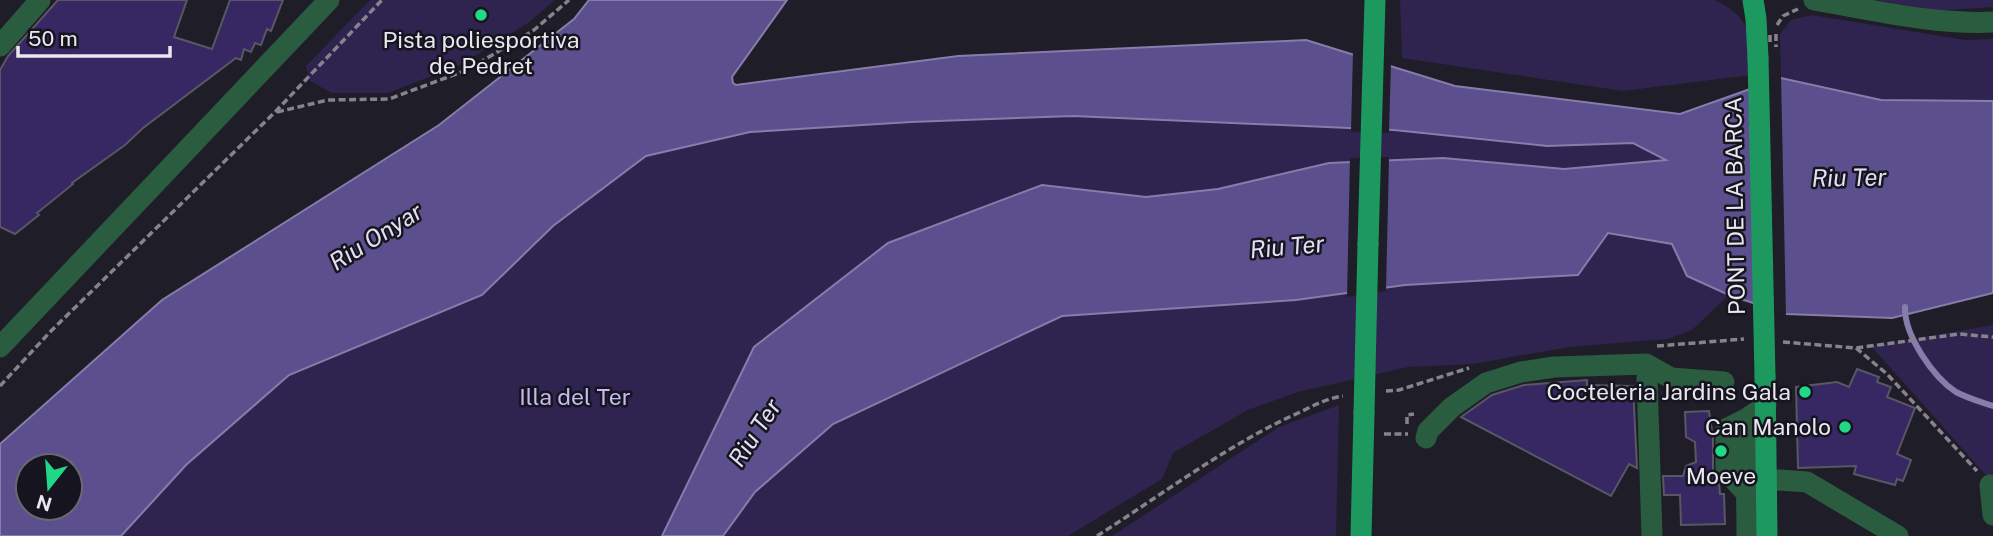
<svg xmlns="http://www.w3.org/2000/svg" width="1993" height="536" font-family="'Public Sans',sans-serif">
<rect width="100%" height="100%" fill="#1f1d28"/>
<path fill="#2e244f" d="M370 0H555L528 23 460 65 388 93H332L310 81 306 66Z
M1400 0H1715C1753 19 1750 36 1751 75L1623 91 1402 58Z
M1875 0H1993V7L1935 11Z
M1812 15 1965 40 1993 39V101L1881 100 1781 78 1780 34 1791 20Z
M1073 116 1394 130 1547 146 1633 143 1668 160 1564 169 1443 158 1218 189 1146 197 1042 185 754 347 662 536H121L186 465 289 375 482 295 553 226 646 156 750 132 911 122Z
M1608 233 1672 244 1687 276 1729 295 1692 330 1668 339 1569 347 1473 364 1408 367 1298 392 1248 410 1173 453 1162 479 1068 536H723L755 492 833 424 1062 316 1296 300 1405 285Z
M1993 325V483L1871 346Z
M1339 405 1336 536H1112L1279 427Z"/>
<path fill="#5c4f8d" stroke="#867daa" stroke-width="2" fill-rule="evenodd" d="M589 0H787L732 77 733 83 736 85 958 56 1306 40 1455 86 1680 114 1781 78 1881 100 1993 101V293L1892 318 1786 314 1729 295 1687 276 1672 244 1608 233 1578 275 1405 285 1296 300 1062 316 833 424 755 492 723 536H662L754 347 888 243 1042 185 1146 197 1218 189 1329 163 1443 158 1564 169 1666 160 1633 143 1547 146 1394 130 1073 116 911 122 750 132 646 156 553 226 482 295 289 375 186 465 121 536H0V444L162 300 439 125 574 19ZM28 466H70V508H28Z"/>
<path fill="#1f1d28" d="M1353 51 1391 62 1389 133 1351 132Z
M1781 75 1786 317 1754 307 1751 86Z
M1389 157 1386 291 1347 297 1350 158Z"/>
<g fill="none" stroke-linecap="round" stroke-linejoin="round">
<path stroke="#867daa" stroke-width="6" d="M1905 307C1904 335 1933 377 1956 392 1967 398 1981 402 1993 406"/>
</g>
<path fill="#372762" stroke="#595764" stroke-width="2" d="M58 0H187L174 37 212 49 230 0H283L271 31 267 29 261 45 255 43 251 52 244 49 241 60 236 58 143 128 125 145 72 183 73 184 37 213 39 215 15 234 0 227V70L8 56Z
M1857 369 1879 377 1877 382 1891 387 1887 397 1915 408 1897 454 1911 460 1903 481 1897 479 1895 485 1854 474 1856 466 1798 468 1796 387 1837 382 1849 387Z
M1587 380V385L1633 386 1637 468 1629 464 1611 496 1461 417 1492 395 1524 385Z
M1709 411 1713 438V471L1719 483 1720 494H1724L1725 524 1681 525 1680 495H1664L1663 476H1683L1686 466 1696 462 1695 442 1686 437 1685 412Z"/>
<g fill="none" stroke-linecap="round" stroke-linejoin="round">
<path stroke="#85848d" stroke-width="3.5" stroke-dasharray="7 3.5" stroke-linecap="butt" d="M1777 25 1783 16 1798 9
M277 112 328 100 389 99 467 70 534 30 569 0
M1783 342 1856 348 1959 334 1993 337
M1657 346 1744 339
M1856 348 1887 374 1977 471
M0 386 50 332 275 112 382 0
M1386 391 1399 390 1469 368
M1407 424V415L1414 414
M1384 434H1408
M1097 536C1163 494 1227 445 1298 413 1313 406 1327 398 1343 396"/>
<path stroke="#2a5c40" stroke-width="21" d="M1814 0C1873 10 1934 25 1993 22
M0 46 40 0
M0 347 329 0
M1647 378 1652 536
M1746 419 1726 429V471L1747 494
M1426 438 1428 431 1452 407 1486 383 1521 372 1554 367 1646 364 1671 378 1724 382
M1766 481 1780 480 1807 482 1898 536
M1990 485 1993 515
M1747 536 1746 419 1766 405"/>
<path stroke="#1d995f" stroke-width="21" d="M1753 0 1756 19 1758 58
M1368 244 1375 0
M1765 376 1767 536
M1361 536 1364 413"/>
<path stroke="#85848d" stroke-width="3.5" stroke-dasharray="7 3.5" stroke-linecap="butt" d="M1776 34V47
M1770 35V43"/>
<path stroke="#1d995f" stroke-width="21" d="M1758 58 1765 376
M1364 413 1368 244"/>
</g>
<g fill="#20d887" stroke="#16141e" stroke-width="2.5">
<circle cx="481" cy="15" r="7"/>
<circle cx="1805" cy="392" r="7"/>
<circle cx="1845" cy="427" r="7"/>
<circle cx="1721" cy="451" r="7"/>
</g>
<g text-anchor="middle" stroke-width="5" stroke-linejoin="round" paint-order="stroke">
<g font-size="23" fill="#e9e8ef" stroke="#16141e">
<text x="481" y="48">Pista poliesportiva<tspan x="481" dy="26">de Pedret</tspan></text>
<text x="1791" y="400" text-anchor="end">Cocteleria Jardins Gala</text>
<text x="1831" y="435" text-anchor="end">Can Manolo</text>
<text x="1721" y="484">Moeve</text>
</g>
<g font-size="23" fill="#e9e8ef" stroke="#16141e">
<text transform="translate(1735 206) rotate(-91)" y="8">PONT DE LA BARCA</text>
</g>
<g font-size="23" fill="#c3baf1" stroke="#16141e">
<text x="575" y="405">Illa del Ter</text>
</g>
<g font-size="24" font-style="italic" fill="#e2dff2" stroke="#16141e">
<text transform="translate(1849 178) rotate(-1)" y="8">Riu Ter</text>
<text transform="translate(376 237) rotate(-32)" y="8">Riu Onyar</text>
<text transform="translate(1287 247) rotate(-5)" y="8">Riu Ter</text>
<text transform="translate(755 433) rotate(-57)" y="8">Riu Ter</text>
</g>
</g>
<g transform="translate(49 487) rotate(197)"><circle r="33" fill="#16141e" stroke="#6a6972" stroke-width="2"/>
<path d="M0-5L12 26L0 18L-12 26Z" fill="#20d887"/>
<text y="-10" font-size="19" font-weight="bold" text-anchor="middle" fill="#e9e8ef">N</text>
</g>
<path d="M18 46v10h152v-10" fill="none" stroke="#e9e8ef" stroke-width="3.5"/>
<text x="28" y="46" font-size="21" fill="#e9e8ef" stroke="#16141e" stroke-width="5" paint-order="stroke">50 m</text>
</svg>
